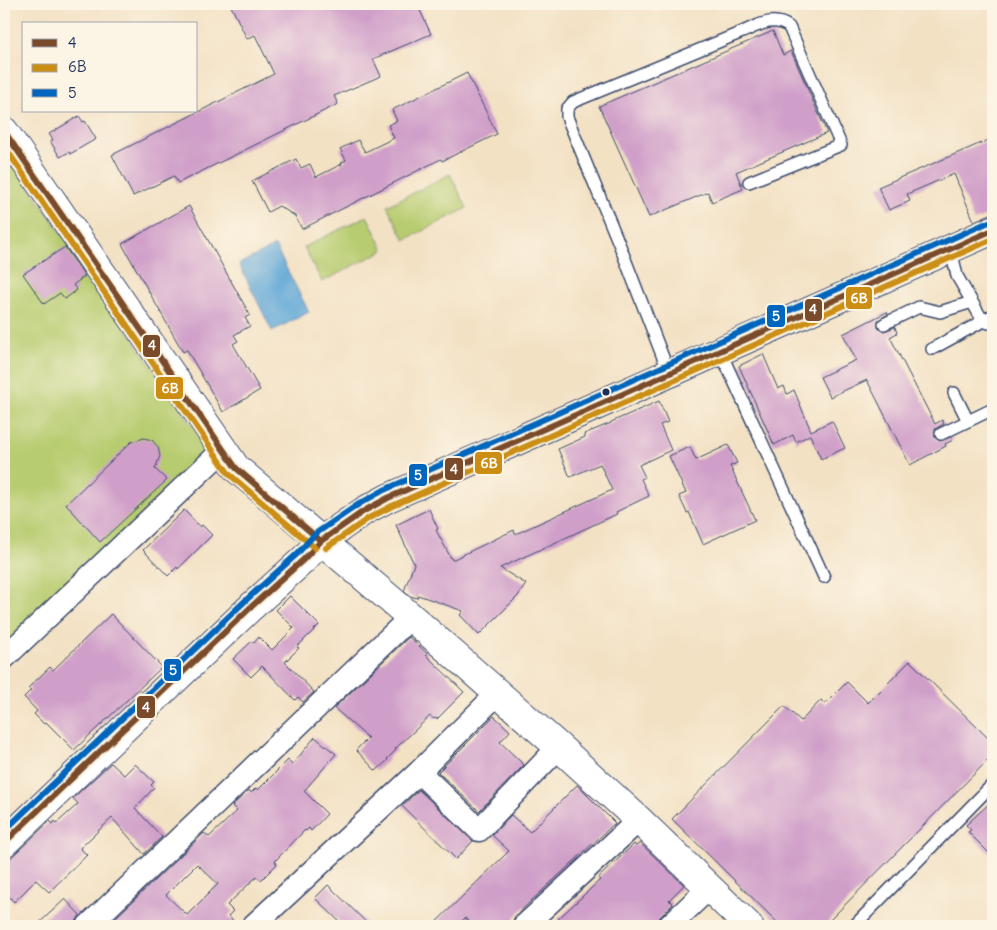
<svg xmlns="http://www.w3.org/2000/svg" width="997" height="930" font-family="Delius,sans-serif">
<rect width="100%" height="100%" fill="#fcf5e5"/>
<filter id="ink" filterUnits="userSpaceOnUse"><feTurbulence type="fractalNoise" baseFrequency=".02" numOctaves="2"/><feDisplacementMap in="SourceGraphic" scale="10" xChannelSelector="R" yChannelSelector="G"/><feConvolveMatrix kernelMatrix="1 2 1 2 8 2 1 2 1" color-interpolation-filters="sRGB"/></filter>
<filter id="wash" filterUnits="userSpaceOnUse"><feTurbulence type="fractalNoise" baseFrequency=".0096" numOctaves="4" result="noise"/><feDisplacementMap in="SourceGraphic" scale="20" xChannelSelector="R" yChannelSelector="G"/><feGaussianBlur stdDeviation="1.12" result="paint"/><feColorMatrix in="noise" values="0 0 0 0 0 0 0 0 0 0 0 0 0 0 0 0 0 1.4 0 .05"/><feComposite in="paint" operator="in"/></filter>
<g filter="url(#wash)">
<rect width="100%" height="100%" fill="#f3e1c4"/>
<path fill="#b7cc70" stroke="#697e67" d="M4 150 207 447 205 458 4 650Z
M450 174 467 208 405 240 387 206Z
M367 216 384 250 322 282 304 247Z"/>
<path fill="#61a7d7" stroke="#3e6b9a" d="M275 246 309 312 272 331 239 264Z"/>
<g id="blocks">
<path fill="#d09fc9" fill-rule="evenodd" d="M230 4H417L431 34 373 59 381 76 334 96 338 104 178 183 174 176 133 196 112 155 274 74 255 35 247 39Z
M773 31 783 55 791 51 827 133 736 172 743 189 712 202 708 192 649 217 599 106Z
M467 73 497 134 442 161 441 159 302 229 295 216 279 206 268 212 252 181 296 159 301 168 310 164 316 177 342 164 341 163 346 160 340 149 358 140 365 152 394 138 388 125 397 121 392 110Z
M79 116 83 122 85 121 96 139 70 154 69 152 60 157 50 141 53 140 49 134Z
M993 138V213L974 221 954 174 907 194 910 201 889 210 878 187Z
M189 206 250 315 245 318 250 326 234 335 238 341 233 344 260 390 223 412 187 350 183 352 122 244Z
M65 247 85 276 73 285 77 290 65 299 60 293 44 304 23 274Z
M887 312 888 314 878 320V328L884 331 895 327 897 333 890 337 935 424 942 420 944 424 935 429V438L940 441 951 437 953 440 945 444 946 446 910 465 867 380 830 397 820 377 856 360 843 334Z
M763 354 778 389 784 386 787 394 794 390 811 431 832 421 845 448 821 459 810 435 796 442 793 435 774 445 739 366Z
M659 401 668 422 660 425 671 450 639 465 645 477 641 479 649 496 616 512 617 514 500 568 526 584 518 596 479 635 460 615 463 611 418 595 417 598 410 596 404 591 414 564 396 525 429 509 438 529 436 530 452 560 514 530 515 534 520 532 612 490 600 464 570 477 558 449 585 437 584 434 611 423V422Z
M144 438 152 440 158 447 160 456 155 469 167 480 100 542 66 504 131 442Z
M728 445 737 463 730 466 755 520 703 544 689 512 687 513 679 496 686 493 669 456 690 447 696 460Z
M184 510 200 527 202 525 212 535 178 569 177 567 168 576 143 550Z
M290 596 319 625 297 647 299 648 285 662 314 692 303 702 298 697 295 700 262 666 251 677 233 659 252 641 254 643 259 637 272 650 294 628 276 610Z
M111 614 162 667 74 750 46 722 44 724 34 714 37 711 24 697 31 690 28 688 50 667 53 670Z
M409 637 428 654 426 655 464 692 437 719 435 718 434 719 430 716 395 749 396 750 387 759 388 760 376 771 356 750 368 738 334 708Z
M910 661 993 743V755L824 926H781L672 819 784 706 801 721 821 700 825 704 847 682 868 703Z
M494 716 510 731 500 742 524 765 479 811 438 772Z
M315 737 336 754 304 791 327 814 311 831 309 828 306 831 305 830 275 861 277 864 261 880 257 877 253 880 227 905 233 911 228 916 239 926H107L204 833 209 837 237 811 232 806 249 790 251 793 256 788 258 790 288 760 292 765ZM197 864 218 884 187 915 166 895Z
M111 763 124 775 135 764 154 782 151 785 154 788 135 808 162 837 144 854 112 818 80 848 87 855 49 892 36 880 14 902 4 891V864L50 821 53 824 55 821 57 823 78 804 73 798Z
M577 785 615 823 515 916 511 926H474L465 918 457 926H432L509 851 492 835 511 815 530 832Z
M419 790 473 841 456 859 402 806Z
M993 800V857L968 832 971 830 966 825Z
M640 843 684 885 669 900 673 904 660 917 656 925 566 926 558 919 600 880 598 878 634 844 636 846Z
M328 885 370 926H344L315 898Z
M65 899 80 915 76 922 75 926H36Z"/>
</g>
</g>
<g filter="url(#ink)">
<use href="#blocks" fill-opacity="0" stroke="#3b4a6d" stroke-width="1"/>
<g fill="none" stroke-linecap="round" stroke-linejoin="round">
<g stroke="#3b4a6d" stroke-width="14">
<path id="service" d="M951 249 957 276 983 321 993 315
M884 324 919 307 940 312 972 302
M932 349 983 321 989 323
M720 351 824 577
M669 373 620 246 567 117V109L573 102 740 33C757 26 773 15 789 27L841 145 749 182
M954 393 968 421
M941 434 993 409
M854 926 993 784"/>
</g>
<g stroke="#3b4a6d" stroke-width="25">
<path id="minor" d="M4 658 223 450
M419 772 479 830 559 747
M88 926 411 617
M253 926 419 772 497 694
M524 926 639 820
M669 926 709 888"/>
</g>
<g stroke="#3b4a6d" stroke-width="30">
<path id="tertiary" d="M4 131 236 468 411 617 559 747 639 820 749 926"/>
</g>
<g stroke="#3b4a6d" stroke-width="30">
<path id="secondary" d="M4 843 251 607 303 560 321 541 364 511 388 498 993 230"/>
</g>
<use href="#service" stroke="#fff" stroke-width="11"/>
<use href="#minor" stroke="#fff" stroke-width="22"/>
<use href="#tertiary" stroke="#fff" stroke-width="28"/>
<use href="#secondary" stroke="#fff" stroke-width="28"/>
<g stroke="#fcf5e5" stroke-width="10">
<path id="bus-1" d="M4 131 236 468 321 541
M4 843 251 607 303 560 321 541 364 511 388 498 993 230"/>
</g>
<g stroke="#fcf5e5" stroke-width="10">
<path id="bus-2" d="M4 146 229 474 315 548
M326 548 369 518 392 506 993 239"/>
</g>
<g stroke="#fcf5e5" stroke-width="10">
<path id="bus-3" d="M4 831 245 601 297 554 315 534 359 504 384 490 989 222"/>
</g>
<use href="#bus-1" stroke="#7a4b2a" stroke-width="6"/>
<use href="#bus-2" stroke="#cb8e13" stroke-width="6"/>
<use href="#bus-3" stroke="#0065bd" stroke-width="6"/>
</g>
</g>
<circle fill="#1b2f5e" stroke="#fcf5e5" stroke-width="2" cx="606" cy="392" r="4.5"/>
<g stroke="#fcf5e5" stroke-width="2">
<rect x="845" y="286" width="28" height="24" rx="5" fill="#cb8e13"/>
<rect x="804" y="298" width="19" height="24" rx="5" fill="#7a4b2a"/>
<rect x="766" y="304" width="20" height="24" rx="5" fill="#0065bd"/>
<rect x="142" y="334" width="19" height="24" rx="5" fill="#7a4b2a"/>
<rect x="155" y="376" width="29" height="24" rx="5" fill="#cb8e13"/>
<rect x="474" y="451" width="29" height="24" rx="5" fill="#cb8e13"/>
<rect x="444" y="457" width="20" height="24" rx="5" fill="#7a4b2a"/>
<rect x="408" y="463" width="20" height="24" rx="5" fill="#0065bd"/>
<rect x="163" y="658" width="19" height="24" rx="5" fill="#0065bd"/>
<rect x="136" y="695" width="20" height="24" rx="5" fill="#7a4b2a"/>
</g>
<g font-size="14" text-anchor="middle" font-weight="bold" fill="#fff">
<text x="859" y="303">6B</text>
<text x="813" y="314">4</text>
<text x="776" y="321">5</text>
<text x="152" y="350">4</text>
<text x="170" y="393">6B</text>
<text x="489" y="468">6B</text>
<text x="454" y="474">4</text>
<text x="418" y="480">5</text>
<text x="173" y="675">5</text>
<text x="146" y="712">4</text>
</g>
<rect width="997" height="930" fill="none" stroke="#fcf5e5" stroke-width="20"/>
<rect x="22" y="22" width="175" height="90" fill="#fcf5e5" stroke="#a2a6af"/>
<rect x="32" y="39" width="25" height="8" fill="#7a4b2a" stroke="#a2a6af"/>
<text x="68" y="48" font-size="15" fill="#1b2f5e">4</text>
<rect x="32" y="64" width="25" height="8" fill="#cb8e13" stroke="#a2a6af"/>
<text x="68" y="72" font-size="15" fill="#1b2f5e">6B</text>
<rect x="32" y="89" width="25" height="8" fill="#0065bd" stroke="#a2a6af"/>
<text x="68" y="98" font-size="15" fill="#1b2f5e">5</text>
</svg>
